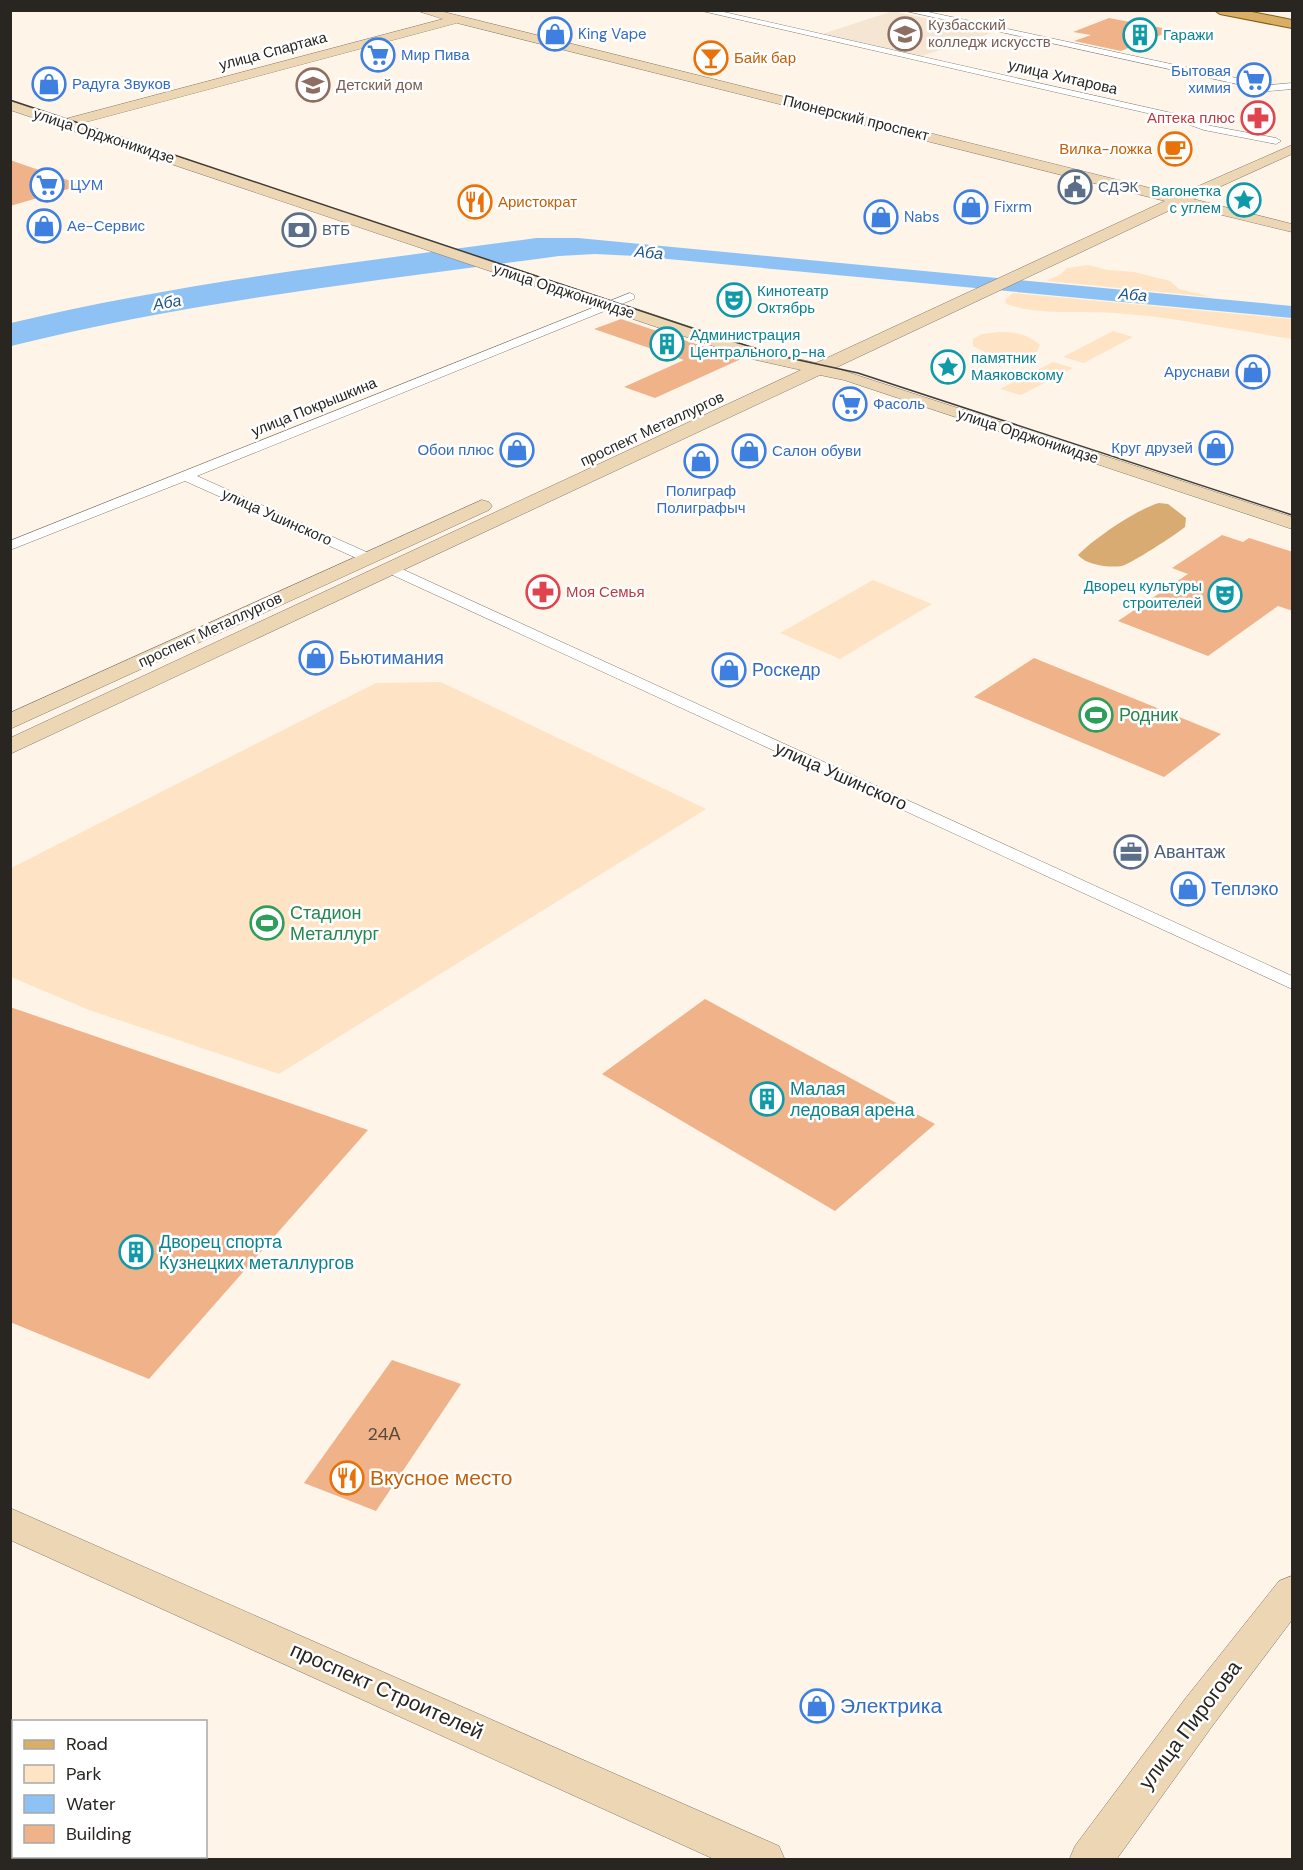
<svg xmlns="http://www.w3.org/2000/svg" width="1303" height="1870" font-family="'DM Sans',sans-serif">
<rect width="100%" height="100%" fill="#fef4e8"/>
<path fill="#f5e6d4" d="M893 11 992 33 919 57 819 35Z"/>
<path fill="#fee4c4" d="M1088 265 1108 270 1134 272 1170 281 1179 289 1212 297 1047 281 1061 274 1067 268Z
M1013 293 1292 319V339C1234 330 1174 317 1115 313 1078 310 1042 316 1006 304L1005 300Z
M1113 331 1133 337 1084 363 1063 357Z
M999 332C1015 332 1028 334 1040 345L1037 352C1015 360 993 358 973 346V339L982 334Z
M1053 362 1073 368 1021 395 1000 389Z
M873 580 932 604 840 659 780 633Z
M441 682 706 809 279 1074 89 1010 11 977V868L376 683Z"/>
<path fill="#d8ab73" d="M1159 503 1168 504 1186 518 1185 527C1177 534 1130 564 1122 566 1109 568 1086 565 1078 555 1093 539 1139 508 1159 503Z"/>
<path fill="#8ec2f4" d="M536 238H578L1292 306V318L636 256 595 254 559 256C375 281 191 301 11 346V323C183 282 360 262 536 238Z"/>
<path fill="#efb289" d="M1109 18 1173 30 1121 51 1074 41 1091 35 1073 32Z
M10 160 82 185 10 206Z
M621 319 741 359 655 398 624 387 684 360 594 329Z
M1222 535 1243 542 1249 538 1293 552V611L1278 606 1208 656 1118 621 1188 574 1172 568Z
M1034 658 1221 734 1164 777 974 697Z
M705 999 935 1124 835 1211 602 1074Z
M10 1007 368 1130 149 1379 10 1322Z
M392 1360 461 1384 376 1511 304 1483Z"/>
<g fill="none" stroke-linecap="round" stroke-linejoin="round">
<g stroke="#837a6f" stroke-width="1">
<path id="street" d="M698 10H715L1176 114 1206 125 1276 138 1281 141 1276 144 1204 130 1173 119Z
M901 10H919L1269 85 1292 83V89L1269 91Z
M630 293 634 295V299L197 476 373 555 375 558 373 561H363L185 481 10 550V541Z
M391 564 1292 976V989L386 572 383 569 386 566Z"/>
</g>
<g stroke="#837a6f" stroke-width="1">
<path id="secondary" d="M415 10H436L1178 195 1292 145V154L1193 199 1292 224V232L1181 205 835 368 1292 517V529L844 380 820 375 10 754V738L801 370 752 359 10 110V101L65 119 443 19ZM457 23 1165 201 816 363 763 351 79 124Z
M482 500 489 502 492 506 489 510 10 729V713Z
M10 1508 779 1846 785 1860H716L10 1540Z
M1292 1576V1620L1213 1725 1116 1860H1069L1075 1846 1185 1699 1279 1581Z"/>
</g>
<g stroke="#8a5b0d" stroke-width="2">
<path id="primary" d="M1214 10H1242L1292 20V28L1220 14Z"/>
</g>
<use href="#street" fill="#fff" fill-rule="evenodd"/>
<use href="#secondary" fill="#ecd6b3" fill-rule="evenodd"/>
<use href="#primary" fill="#d9ae67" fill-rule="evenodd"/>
<path stroke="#403d37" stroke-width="1.5" d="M10 100 725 339 785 357 858 373 1292 515"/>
</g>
<defs>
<g id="shop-ring" transform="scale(1.725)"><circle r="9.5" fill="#fff" stroke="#3f7fe0" stroke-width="1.5"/><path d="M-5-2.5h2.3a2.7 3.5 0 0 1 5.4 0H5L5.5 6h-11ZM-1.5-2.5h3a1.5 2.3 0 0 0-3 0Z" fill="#3f7fe0"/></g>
<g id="university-ring" transform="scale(1.725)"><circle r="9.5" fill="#fff" stroke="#8d6e63" stroke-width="1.5"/><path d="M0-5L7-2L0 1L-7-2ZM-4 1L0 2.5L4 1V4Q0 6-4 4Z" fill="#8d6e63"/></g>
<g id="building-ring" transform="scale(1.725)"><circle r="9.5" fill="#fff" stroke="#0f9aa8" stroke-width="1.5"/><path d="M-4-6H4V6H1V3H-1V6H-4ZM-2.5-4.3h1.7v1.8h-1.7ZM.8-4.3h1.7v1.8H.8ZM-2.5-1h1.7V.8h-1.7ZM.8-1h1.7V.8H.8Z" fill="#0f9aa8"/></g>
<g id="supermarket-ring" transform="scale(1.725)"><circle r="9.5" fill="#fff" stroke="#3f7fe0" stroke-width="1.5"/><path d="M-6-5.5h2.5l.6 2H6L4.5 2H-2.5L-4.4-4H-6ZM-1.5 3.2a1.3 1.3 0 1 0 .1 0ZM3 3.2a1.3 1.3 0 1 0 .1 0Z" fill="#3f7fe0"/></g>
<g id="bar-ring" transform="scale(1.725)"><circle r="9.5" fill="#fff" stroke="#e8710a" stroke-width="1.5"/><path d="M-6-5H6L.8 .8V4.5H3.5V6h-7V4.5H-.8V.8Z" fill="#e8710a"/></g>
<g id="school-ring" transform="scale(1.725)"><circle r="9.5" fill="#fff" stroke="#8d6e63" stroke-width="1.5"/><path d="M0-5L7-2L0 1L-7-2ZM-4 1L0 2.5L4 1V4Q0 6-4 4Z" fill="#8d6e63"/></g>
<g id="pharmacy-ring" transform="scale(1.725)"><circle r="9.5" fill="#fff" stroke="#e0444e" stroke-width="1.5"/><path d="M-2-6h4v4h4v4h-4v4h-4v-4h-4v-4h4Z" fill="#e0444e"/></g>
<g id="cafe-ring" transform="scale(1.725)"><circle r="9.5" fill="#fff" stroke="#e8710a" stroke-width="1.5"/><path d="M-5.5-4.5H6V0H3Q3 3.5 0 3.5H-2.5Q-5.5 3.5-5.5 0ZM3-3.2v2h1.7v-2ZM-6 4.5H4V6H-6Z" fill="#e8710a"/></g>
<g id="civic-ring" transform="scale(1.725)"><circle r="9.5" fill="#fff" stroke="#5c6f8a" stroke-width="1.5"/><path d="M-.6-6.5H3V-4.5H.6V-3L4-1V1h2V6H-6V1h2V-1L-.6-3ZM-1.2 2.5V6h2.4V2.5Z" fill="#5c6f8a"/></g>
<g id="sight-ring" transform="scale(1.725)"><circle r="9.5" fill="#fff" stroke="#0f9aa8" stroke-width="1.5"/><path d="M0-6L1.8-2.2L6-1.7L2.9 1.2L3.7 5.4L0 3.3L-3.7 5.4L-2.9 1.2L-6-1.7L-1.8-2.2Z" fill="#0f9aa8"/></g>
<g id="restaurant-ring" transform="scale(1.725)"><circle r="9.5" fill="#fff" stroke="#e8710a" stroke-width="1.5"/><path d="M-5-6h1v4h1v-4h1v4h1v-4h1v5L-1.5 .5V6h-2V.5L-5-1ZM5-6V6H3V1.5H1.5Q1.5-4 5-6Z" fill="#e8710a"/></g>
<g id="bank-ring" transform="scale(1.725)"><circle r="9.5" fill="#fff" stroke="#5c6f8a" stroke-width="1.5"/><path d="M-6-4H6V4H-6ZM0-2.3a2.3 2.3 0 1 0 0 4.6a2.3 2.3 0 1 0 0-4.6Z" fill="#5c6f8a"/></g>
<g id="theatre-ring" transform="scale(1.725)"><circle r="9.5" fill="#fff" stroke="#0f9aa8" stroke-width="1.5"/><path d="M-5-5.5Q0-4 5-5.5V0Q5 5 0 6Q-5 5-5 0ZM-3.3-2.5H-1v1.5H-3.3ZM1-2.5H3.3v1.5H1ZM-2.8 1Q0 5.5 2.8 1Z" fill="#0f9aa8"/></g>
<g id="stadium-ring" transform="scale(1.725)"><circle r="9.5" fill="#fff" stroke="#2e9e5b" stroke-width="1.5"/><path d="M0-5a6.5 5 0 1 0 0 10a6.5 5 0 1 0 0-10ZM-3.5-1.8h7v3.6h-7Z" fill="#2e9e5b"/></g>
<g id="office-ring" transform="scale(1.725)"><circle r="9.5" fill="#fff" stroke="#5c6f8a" stroke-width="1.5"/><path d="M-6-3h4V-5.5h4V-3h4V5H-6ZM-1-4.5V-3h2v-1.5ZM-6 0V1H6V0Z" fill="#5c6f8a"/></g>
</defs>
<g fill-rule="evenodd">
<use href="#shop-ring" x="555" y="34"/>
<use href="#university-ring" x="905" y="34"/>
<use href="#building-ring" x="1140" y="35"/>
<use href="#supermarket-ring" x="378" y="55"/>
<use href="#bar-ring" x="711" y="58"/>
<use href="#supermarket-ring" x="1254" y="80"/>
<use href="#shop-ring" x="49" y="84"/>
<use href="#school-ring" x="313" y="85"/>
<use href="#pharmacy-ring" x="1258" y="118"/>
<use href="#cafe-ring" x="1175" y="149"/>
<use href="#supermarket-ring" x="47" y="185"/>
<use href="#civic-ring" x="1075" y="187"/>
<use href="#sight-ring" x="1244" y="200"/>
<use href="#restaurant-ring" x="475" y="202"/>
<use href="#shop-ring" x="971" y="207"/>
<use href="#shop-ring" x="881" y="217"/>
<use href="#shop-ring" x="44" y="226"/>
<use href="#bank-ring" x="299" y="230"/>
<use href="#theatre-ring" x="734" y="300"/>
<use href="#building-ring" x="667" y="344"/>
<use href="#sight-ring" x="948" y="367"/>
<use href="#shop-ring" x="1253" y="372"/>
<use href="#supermarket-ring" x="850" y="404"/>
<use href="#shop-ring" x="1216" y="448"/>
<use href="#shop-ring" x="517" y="450"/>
<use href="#shop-ring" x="749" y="451"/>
<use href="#shop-ring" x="701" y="461"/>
<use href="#pharmacy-ring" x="543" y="592"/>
<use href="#theatre-ring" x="1225" y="595"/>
<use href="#shop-ring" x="316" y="658"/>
<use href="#shop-ring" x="729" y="670"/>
<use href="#stadium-ring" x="1096" y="715"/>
<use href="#office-ring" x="1131" y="852"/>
<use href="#shop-ring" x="1188" y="889"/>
<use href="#stadium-ring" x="267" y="923"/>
<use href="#building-ring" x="767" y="1099"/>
<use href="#building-ring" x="136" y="1252"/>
<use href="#restaurant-ring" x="347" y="1478"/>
<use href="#shop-ring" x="817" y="1706"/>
</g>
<g text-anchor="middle" stroke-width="5" stroke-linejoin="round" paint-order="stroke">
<g font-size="15" fill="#785e54" stroke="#fff" text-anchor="start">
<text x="928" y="30">Кузбасский<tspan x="928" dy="17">колледж искусств</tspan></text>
<text x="336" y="90">Детский дом</text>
</g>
<g font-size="15" fill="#366cbe" stroke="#fff" text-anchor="start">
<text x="578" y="39">King Vape</text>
<text x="401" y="60">Мир Пива</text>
<text x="1231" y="76" text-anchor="end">Бытовая<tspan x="1231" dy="17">химия</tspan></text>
<text x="72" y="89">Радуга Звуков</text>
<text x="70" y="190">ЦУМ</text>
<text x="994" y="212">Fixrm</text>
<text x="904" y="222">Nabs</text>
<text x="67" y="231">Аe-Сервис</text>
<text x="1230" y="377" text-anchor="end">Аруснави</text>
<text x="873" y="409">Фасоль</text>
<text x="1193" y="453" text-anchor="end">Круг друзей</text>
<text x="494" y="455" text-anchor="end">Обои плюс</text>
<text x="772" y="456">Салон обуви</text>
<text x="701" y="496" text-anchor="middle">Полиграф<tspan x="701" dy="17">Полиграфыч</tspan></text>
</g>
<g font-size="15" fill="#0d838f" stroke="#fff" text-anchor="start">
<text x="1163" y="40">Гаражи</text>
<text x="1221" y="196" text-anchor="end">Вагонетка<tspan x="1221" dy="17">с углем</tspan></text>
<text x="757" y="296">Кинотеатр<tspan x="757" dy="17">Октябрь</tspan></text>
<text x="690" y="340">Администрация<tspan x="690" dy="17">Центрального р-на</tspan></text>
<text x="971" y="363">памятник<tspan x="971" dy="17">Маяковскому</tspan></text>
<text x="1202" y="591" text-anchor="end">Дворец культуры<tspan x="1202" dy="17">строителей</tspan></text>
</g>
<g font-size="15" fill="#292621" stroke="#fff">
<text transform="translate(273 51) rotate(-15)" y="5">улица Спартака</text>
<text transform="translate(1063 77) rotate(13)" y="5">улица Хитарова</text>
<text transform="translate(856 118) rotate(14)" y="5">Пионерский проспект</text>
<text transform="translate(104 136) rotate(18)" y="5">улица Орджоникидзе</text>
<text transform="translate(564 291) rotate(18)" y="5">улица Орджоникидзе</text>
<text transform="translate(314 407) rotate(-22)" y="5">улица Покрышкина</text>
<text transform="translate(652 429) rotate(-25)" y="5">проспект Металлургов</text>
<text transform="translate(1028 436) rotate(18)" y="5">улица Орджоникидзе</text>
<text transform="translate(277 517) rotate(24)" y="5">улица Ушинского</text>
<text transform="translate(210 630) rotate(-25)" y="5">проспект Металлургов</text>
</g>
<g font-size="15" fill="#c56008" stroke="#fff" text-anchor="start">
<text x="734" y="63">Байк бар</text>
<text x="1152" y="154" text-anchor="end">Вилка-ложка</text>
<text x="498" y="207">Аристократ</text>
</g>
<g font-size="15" fill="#be3a42" stroke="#fff" text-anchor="end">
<text x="1235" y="123">Аптека плюс</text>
<text x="566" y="597" text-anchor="start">Моя Семья</text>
</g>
<g font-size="15" fill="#4e5e75" stroke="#fff" text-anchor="start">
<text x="1098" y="192">СДЭК</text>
<text x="322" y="235">ВТБ</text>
</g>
<g font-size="16" font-style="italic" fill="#1e5483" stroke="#fff">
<text transform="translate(649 252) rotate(5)" y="6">Аба</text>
<text transform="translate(1133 294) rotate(5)" y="6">Аба</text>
<text transform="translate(167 302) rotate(-10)" y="6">Аба</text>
</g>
<g font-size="18" fill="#366cbe" stroke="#fff" text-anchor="start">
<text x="339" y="664">Бьютимания</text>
<text x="752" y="676">Роскедр</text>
<text x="1211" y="895">Теплэко</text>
</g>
<g font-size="18" fill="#27864d" stroke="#fff" text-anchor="start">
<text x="1119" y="721">Родник</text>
<text x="290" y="919">Стадион<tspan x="290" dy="21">Металлург</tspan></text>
</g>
<g font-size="18" fill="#292621" stroke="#fff">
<text transform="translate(841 776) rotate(24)" y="6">улица Ушинского</text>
</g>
<g font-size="18" fill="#4e5e75" stroke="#fff" text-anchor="start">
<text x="1154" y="858">Авантаж</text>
</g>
<g font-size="18" fill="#0d838f" stroke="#fff" text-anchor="start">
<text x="790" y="1095">Малая<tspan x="790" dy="21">ледовая арена</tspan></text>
<text x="159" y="1248">Дворец спорта<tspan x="159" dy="21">Кузнецких металлургов</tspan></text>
</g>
<g font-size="18" fill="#5a493b">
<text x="384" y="1440">24А</text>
</g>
<g font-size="21" fill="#c56008" stroke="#fff" text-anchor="start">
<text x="370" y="1485">Вкусное место</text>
</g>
<g font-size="21" fill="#292621" stroke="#fff">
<text transform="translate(387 1691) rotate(24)" y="7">проспект Строителей</text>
<text transform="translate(1190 1725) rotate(-53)" y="7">улица Пирогова</text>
</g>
<g font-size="21" fill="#366cbe" stroke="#fff" text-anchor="start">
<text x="840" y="1713">Электрика</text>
</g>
</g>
<rect width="1303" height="1870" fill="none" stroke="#292621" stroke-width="24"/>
<rect x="12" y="1720" width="195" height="138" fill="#ffffff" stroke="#a9a8a6" stroke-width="1.5"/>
<rect x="24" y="1740" width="30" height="9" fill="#d9ae67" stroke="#a9a8a6" stroke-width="1.5"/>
<text x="66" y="1750" font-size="18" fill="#292621">Road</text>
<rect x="24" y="1765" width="30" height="18" fill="#fee4c4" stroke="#a9a8a6" stroke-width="1.5"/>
<text x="66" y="1780" font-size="18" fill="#292621">Park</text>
<rect x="24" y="1795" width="30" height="18" fill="#8ec2f4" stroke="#a9a8a6" stroke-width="1.5"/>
<text x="66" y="1810" font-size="18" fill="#292621">Water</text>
<rect x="24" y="1825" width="30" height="18" fill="#efb289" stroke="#a9a8a6" stroke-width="1.5"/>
<text x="66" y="1840" font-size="18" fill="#292621">Building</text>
</svg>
